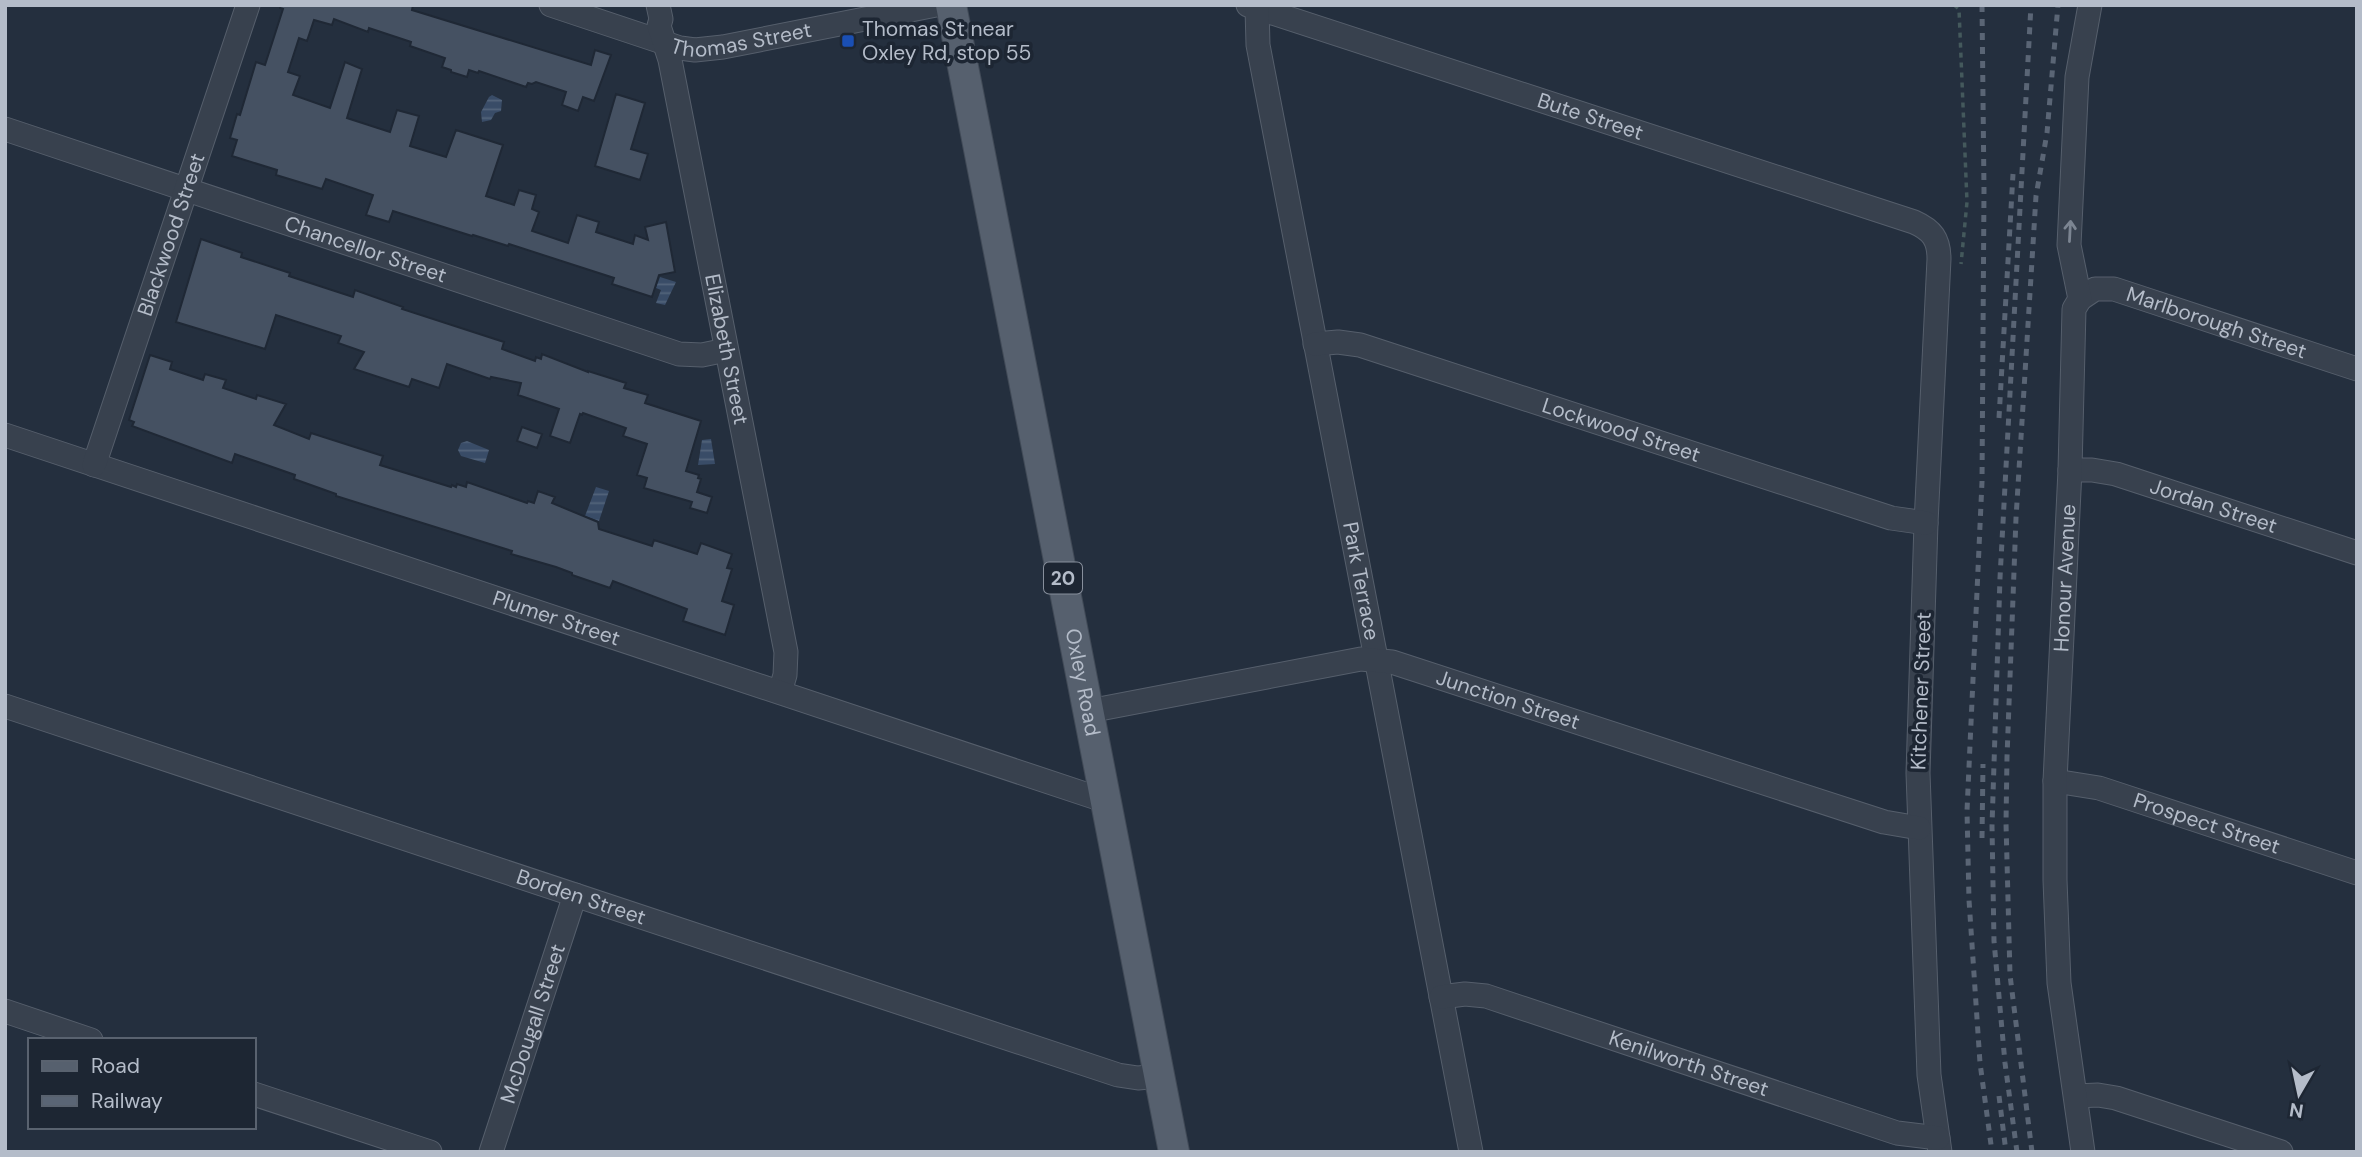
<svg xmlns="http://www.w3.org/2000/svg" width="2362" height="1157" font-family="'DM Sans',sans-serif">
<defs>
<pattern id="water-rules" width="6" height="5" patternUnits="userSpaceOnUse" patternTransform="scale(1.75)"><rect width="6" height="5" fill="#394c67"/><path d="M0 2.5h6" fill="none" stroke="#53647b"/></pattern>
</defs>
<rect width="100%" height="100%" fill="#242f3e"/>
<path fill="url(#water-rules)" d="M492 95 502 100 501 111 495 113 491 120 482 122 481 112 489 97Z
M660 277 676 282 665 305 656 303 661 290 656 288Z
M711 439 715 464 698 465 702 440Z
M467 441 489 450 485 463 461 456 458 450 461 443Z
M596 487 609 491 599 521 585 516Z"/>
<path fill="#455162" stroke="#1f2835" stroke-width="2" d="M280 5H413L412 10 591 65 595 50 611 55 594 101 583 97 578 111 562 105 566 92 536 82 532 84 528 83 526 87 479 71 478 73 469 70 467 77 451 72V70L442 67 445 58 410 46 411 42 369 28 368 32 334 19 332 25 314 20 307 41 299 38 288 72 300 76 293 95 330 108 345 62 362 69 347 118 390 132 397 110 419 116 410 146 446 157 456 130 503 145 486 196 514 205 519 190 536 195 532 209 539 212 532 231 568 243 577 215 599 222 596 232 633 244 635 235 648 240 645 227 666 222 675 272 659 275 652 297 612 284 614 278 509 244 508 246 473 235 472 236 393 211 389 222 366 215 373 195 326 179 322 189 276 175 277 170 232 156 237 140 230 138 237 114 240 115 256 62 265 65 283 9 280 8Z
M616 94 645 103 631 149 648 154 640 180 595 166Z
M201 239 242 253 241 257 290 273 289 276 353 297 355 290 403 307 402 309 504 342 502 349 535 361 536 357 541 359 542 354 588 372V371L626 383 624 388 648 395 645 403 701 421 686 471 699 475 698 478 701 479 697 492 712 497 707 513 690 508 692 502 644 488 647 478 637 475 647 444 623 436 626 428 583 413 582 415 580 414 570 443 550 436 559 409 518 395 521 383 491 377 490 379 447 364 439 388 412 379 409 387 354 369 364 352 338 343 341 336 276 315 265 349 176 322Z
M150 355 172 362 170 369 203 380 205 374 226 380 223 388 256 399 257 395 286 404 274 425 309 439 311 433 383 456 380 465 451 487 452 485 456 487 457 484 466 487 467 482 527 503 528 501 534 503 538 491 555 497 552 503 598 522 599 529 652 546 654 540 697 554 701 543 732 554 727 568 732 569 722 601 734 605 725 635 683 621 687 609 613 581 610 588 572 575V573L556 567 511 554 512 551 336 496V494L294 479 295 475 235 454 232 463 132 426 134 422 129 420Z
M522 427 542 434 537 448 517 441Z"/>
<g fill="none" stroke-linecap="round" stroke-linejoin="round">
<g stroke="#565f6c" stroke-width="25">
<g id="minor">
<path id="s1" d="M551 5 680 48 695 50 723 47 936 5"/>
<path id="s2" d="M658 5 661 19 659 26 670 60 786 652 785 675 780 692"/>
<path id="s3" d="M1248 5 1914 222C1932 230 1939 239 1939 259L1926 523 1918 773 1929 1075 1940 1152"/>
<path id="s4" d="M1257 8 1258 45 1471 1152"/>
<path id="s5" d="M5 129 679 354 702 355 726 350"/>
<path id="s6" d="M2080 299 2095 289H2114L2357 369"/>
<path id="s7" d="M1315 344 1338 342 1360 345 1891 518 1926 523"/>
<path id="s8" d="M5 435 1106 801"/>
<path id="s9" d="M94 465 248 5"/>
<path id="s10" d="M2070 470H2092L2116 474 2357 553"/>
<path id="s11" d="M5 706 1118 1075 1138 1078 1159 1076"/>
<path id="s12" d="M1089 711 1361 659 1392 662 1884 822 1919 828"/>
<path id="s13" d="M2055 781 2099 788 2357 873"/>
<path id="s14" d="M1441 997 1465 994 1486 996 1897 1133 1938 1138"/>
<path d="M5 1011 91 1040"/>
<path d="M254 1094 430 1152"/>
<path d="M2076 1096 2098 1095 2116 1098 2281 1152"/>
<path id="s15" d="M491 1152 575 895"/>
<path id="s16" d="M2083 1152 2059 983 2055 880V781L2070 470 2074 309 2080 299 2069 245 2077 77 2090 5"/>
</g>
</g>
<g stroke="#414a57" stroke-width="32">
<g id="major">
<path id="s17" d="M951 5 1174 1152"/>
</g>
</g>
<path stroke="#44595c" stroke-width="3.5" stroke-dasharray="5 5" stroke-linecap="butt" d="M1954 5 1959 9 1967 202 1961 264"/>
<use href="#minor" stroke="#38414e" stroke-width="23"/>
<use href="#major" stroke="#56606e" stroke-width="30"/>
<path stroke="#5a6575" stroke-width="5" stroke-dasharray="7 7" stroke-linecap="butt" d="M1982 5 1984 190 1982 482 1967 811 1969 900 1980 1063 1992 1152
M1999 418 2013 174
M1982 838 1983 764
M1999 1096 2006 1152
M2017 1152 2005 1063 1994 941 1992 826 2000 578 2031 5
M2032 1152 2010 975 2006 823 2007 757 2016 518 2036 196 2047 133 2058 5"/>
</g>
<defs><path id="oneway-shaft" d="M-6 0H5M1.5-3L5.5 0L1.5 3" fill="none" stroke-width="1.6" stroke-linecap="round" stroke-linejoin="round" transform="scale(1.75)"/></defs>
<use stroke="#7c8592" href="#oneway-shaft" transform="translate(2070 231) rotate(-87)"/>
<rect fill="#1a4fb4" stroke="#1d2633" stroke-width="2.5" x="841" y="34" width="14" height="14" rx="3.5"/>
<g text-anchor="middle" stroke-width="7" stroke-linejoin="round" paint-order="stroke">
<rect fill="#1d2633" stroke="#878f9c" stroke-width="2" x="1044" y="562.5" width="38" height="31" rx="5"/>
<g font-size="19" font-weight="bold" fill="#b4bcc9">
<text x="1063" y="585">20</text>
</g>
<g font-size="21" fill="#b4bcc9" stroke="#1d2633" text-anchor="start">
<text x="862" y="36">Thomas St near<tspan x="862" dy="24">Oxley Rd, stop 55</tspan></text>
</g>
<g font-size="21" fill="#b4bcc9" stroke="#1d2633">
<text dy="7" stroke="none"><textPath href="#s1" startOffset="198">Thomas Street</textPath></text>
<text dy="7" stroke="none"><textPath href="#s3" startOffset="360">Bute Street</textPath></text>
<text dy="7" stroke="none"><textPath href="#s9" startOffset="243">Blackwood Street</textPath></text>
<text dy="7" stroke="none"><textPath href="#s5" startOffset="380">Chancellor Street</textPath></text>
<text dy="7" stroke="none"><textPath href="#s6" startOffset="145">Marlborough Street</textPath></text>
<text dy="7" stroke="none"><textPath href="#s2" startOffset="352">Elizabeth Street</textPath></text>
<text dy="7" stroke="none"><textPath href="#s7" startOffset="320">Lockwood Street</textPath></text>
<text dy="7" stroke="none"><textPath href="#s10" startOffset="149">Jordan Street</textPath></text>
<text dy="7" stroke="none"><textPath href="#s16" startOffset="576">Honour Avenue</textPath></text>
<text dy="7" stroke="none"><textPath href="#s4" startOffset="583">Park Terrace</textPath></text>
<text dy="7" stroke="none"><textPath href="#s8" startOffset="581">Plumer Street</textPath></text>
<text dy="7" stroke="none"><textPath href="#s17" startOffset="690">Oxley Road</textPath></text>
<text transform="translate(1921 691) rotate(-88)" y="7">Kitchener Street</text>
<text dy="7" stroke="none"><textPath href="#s12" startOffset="430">Junction Street</textPath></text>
<text dy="7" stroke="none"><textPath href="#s13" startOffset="158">Prospect Street</textPath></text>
<text dy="7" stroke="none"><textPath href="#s11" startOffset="607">Borden Street</textPath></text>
<text dy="7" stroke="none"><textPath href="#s15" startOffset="135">McDougall Street</textPath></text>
<text dy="7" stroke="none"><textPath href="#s14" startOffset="259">Kenilworth Street</textPath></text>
</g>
</g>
<rect width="2362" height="1157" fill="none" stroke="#b4bcc9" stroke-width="14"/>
<rect x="28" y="1038" width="228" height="91" fill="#1d2633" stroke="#59626f" stroke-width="2"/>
<rect x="42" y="1061" width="35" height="10" fill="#56606e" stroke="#59626f" stroke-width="2"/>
<text x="91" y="1073" font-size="21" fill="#b4bcc9">Road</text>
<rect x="42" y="1096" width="35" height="10" fill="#5a6575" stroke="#59626f" stroke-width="2"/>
<text x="91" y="1108" font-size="21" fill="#b4bcc9">Railway</text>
<g transform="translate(2299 1094) rotate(189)" stroke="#1d2633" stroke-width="5" paint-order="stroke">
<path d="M0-5L12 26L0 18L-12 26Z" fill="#b4bcc9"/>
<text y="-10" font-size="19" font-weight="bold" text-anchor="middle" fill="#b4bcc9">N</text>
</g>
</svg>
